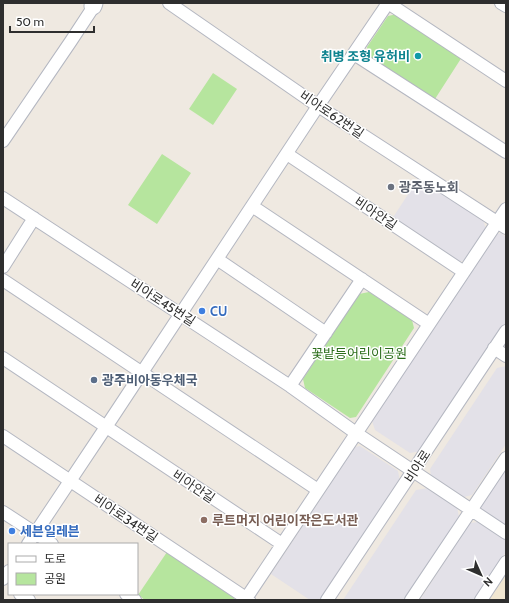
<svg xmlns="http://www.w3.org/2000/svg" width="509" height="603" font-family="Cabin,'Noto Sans KR',sans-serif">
<rect width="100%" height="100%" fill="#efe9e1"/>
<path fill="#e3e1e8" d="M420 176 482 217 486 229 467 260 457 262 392 219Z
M501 233 506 237V323L421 451 410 453 375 430 372 421 497 234Z
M506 366V444L472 495 464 497 431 476 430 469 497 368Z
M360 446 398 471 400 482 322 600H310L271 574 355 447Z
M506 465V527L481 511 480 504Z
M428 488 457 507 459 517 404 600H343L416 490Z
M478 522 506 540V552L475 600H420L470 523Z"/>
<path fill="#f0e6d1" d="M506 575V600H489Z"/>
<path fill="#b6e59e" d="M397 14 462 57 435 99 369 57 367 47 388 16Z
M213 73 237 89 213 125 189 109Z
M162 154 191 173 157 224 128 205Z
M369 292 412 320 414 328 356 417 350 418 305 388 303 379 359 294Z
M167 552 234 596V600H145L138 595Z"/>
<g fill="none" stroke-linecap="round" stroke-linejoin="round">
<g stroke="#b4b7c1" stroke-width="14">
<path id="minor" d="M169 3 318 106 506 228
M388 3 506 81
M501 3 506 6
M354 54 506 152
M3 141 71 41 96 3
M287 154 464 272
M3 198 290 386 356 433 506 533
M252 206 429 324
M217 259 326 333
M3 267 34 218
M3 280 318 490
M494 348 506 356
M3 358 282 544
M290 386 362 279
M3 436 249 600
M3 512 52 544
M28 544 106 427 318 106 388 3
M3 579 9 571
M20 594 29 600
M126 594 135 600
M245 600 506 209
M327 600 506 331
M411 600 506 458
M481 600 506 562"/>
</g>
<g stroke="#b4b7c1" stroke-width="19">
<path id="secondary" d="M93 6 94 3"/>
</g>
<use href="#minor" stroke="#fff" stroke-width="12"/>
<use href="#secondary" stroke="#fff" stroke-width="17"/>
</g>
<circle fill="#0f9aa8" stroke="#fff" stroke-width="1.5" cx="418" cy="56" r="4"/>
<circle fill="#6b7280" stroke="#fff" stroke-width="1.5" cx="391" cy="187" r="4"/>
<g fill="#3f7fe0" stroke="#fff" stroke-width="1.5">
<circle cx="202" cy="311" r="4"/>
<circle cx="12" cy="531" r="4"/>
</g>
<circle fill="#5c6f8a" stroke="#fff" stroke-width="1.5" cx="94" cy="380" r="4"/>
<circle fill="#8d6e63" stroke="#fff" stroke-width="1.5" cx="204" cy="520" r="4"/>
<g text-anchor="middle" stroke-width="3" stroke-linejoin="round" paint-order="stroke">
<g font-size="13" font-weight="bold" fill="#0d838f" stroke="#fff" text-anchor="end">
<text x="410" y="61">취병 조형 유허비</text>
</g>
<g font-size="13" fill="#2e2e2e" stroke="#fff">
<text transform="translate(332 114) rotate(34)" y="5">비아로62번길</text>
<text transform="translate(376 213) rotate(34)" y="5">비아안길</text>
<text transform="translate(163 302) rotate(33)" y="5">비아로45번길</text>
<text transform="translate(417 466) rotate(-57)" y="5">비아로</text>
<text transform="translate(194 486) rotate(34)" y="5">비아안길</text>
<text transform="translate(126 518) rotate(34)" y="5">비아로34번길</text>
</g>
<g font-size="13" font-weight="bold" fill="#5b616d" stroke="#fff" text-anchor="start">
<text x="399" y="192">광주동노회</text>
</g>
<g font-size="13" font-weight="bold" fill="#366cbe" stroke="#fff" text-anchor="start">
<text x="210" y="316">CU</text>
<text x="20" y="536">세븐일레븐</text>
</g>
<g font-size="13" fill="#2c6e1b" stroke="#fff">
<text x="359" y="358">꽃밭등어린이공원</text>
</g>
<g font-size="13" font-weight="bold" fill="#4e5e75" stroke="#fff" text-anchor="start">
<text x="102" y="385">광주비아동우체국</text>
</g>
<g font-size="13" font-weight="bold" fill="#785e54" stroke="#fff" text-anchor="start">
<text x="212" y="525">루트머지 어린이작은도서관</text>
</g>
</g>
<rect width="509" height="603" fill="none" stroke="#2e2e2e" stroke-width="8"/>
<rect x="8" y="543" width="130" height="52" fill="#ffffff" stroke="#ababab"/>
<rect x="16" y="556" width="20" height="6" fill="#ffffff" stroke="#ababab"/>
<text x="44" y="563" font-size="12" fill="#2e2e2e">도로</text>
<rect x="16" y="573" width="20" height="12" fill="#b6e59e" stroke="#ababab"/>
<text x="44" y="583" font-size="12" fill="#2e2e2e">공원</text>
<g transform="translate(481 575) rotate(135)" stroke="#ffffff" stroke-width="3" paint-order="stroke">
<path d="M0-3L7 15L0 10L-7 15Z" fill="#2e2e2e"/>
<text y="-6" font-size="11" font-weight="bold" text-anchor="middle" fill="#2e2e2e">N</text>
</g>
<path d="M10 26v6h84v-6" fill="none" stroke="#2e2e2e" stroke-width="2"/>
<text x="16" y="26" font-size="12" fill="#2e2e2e" stroke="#ffffff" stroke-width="3" paint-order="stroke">50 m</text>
</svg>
